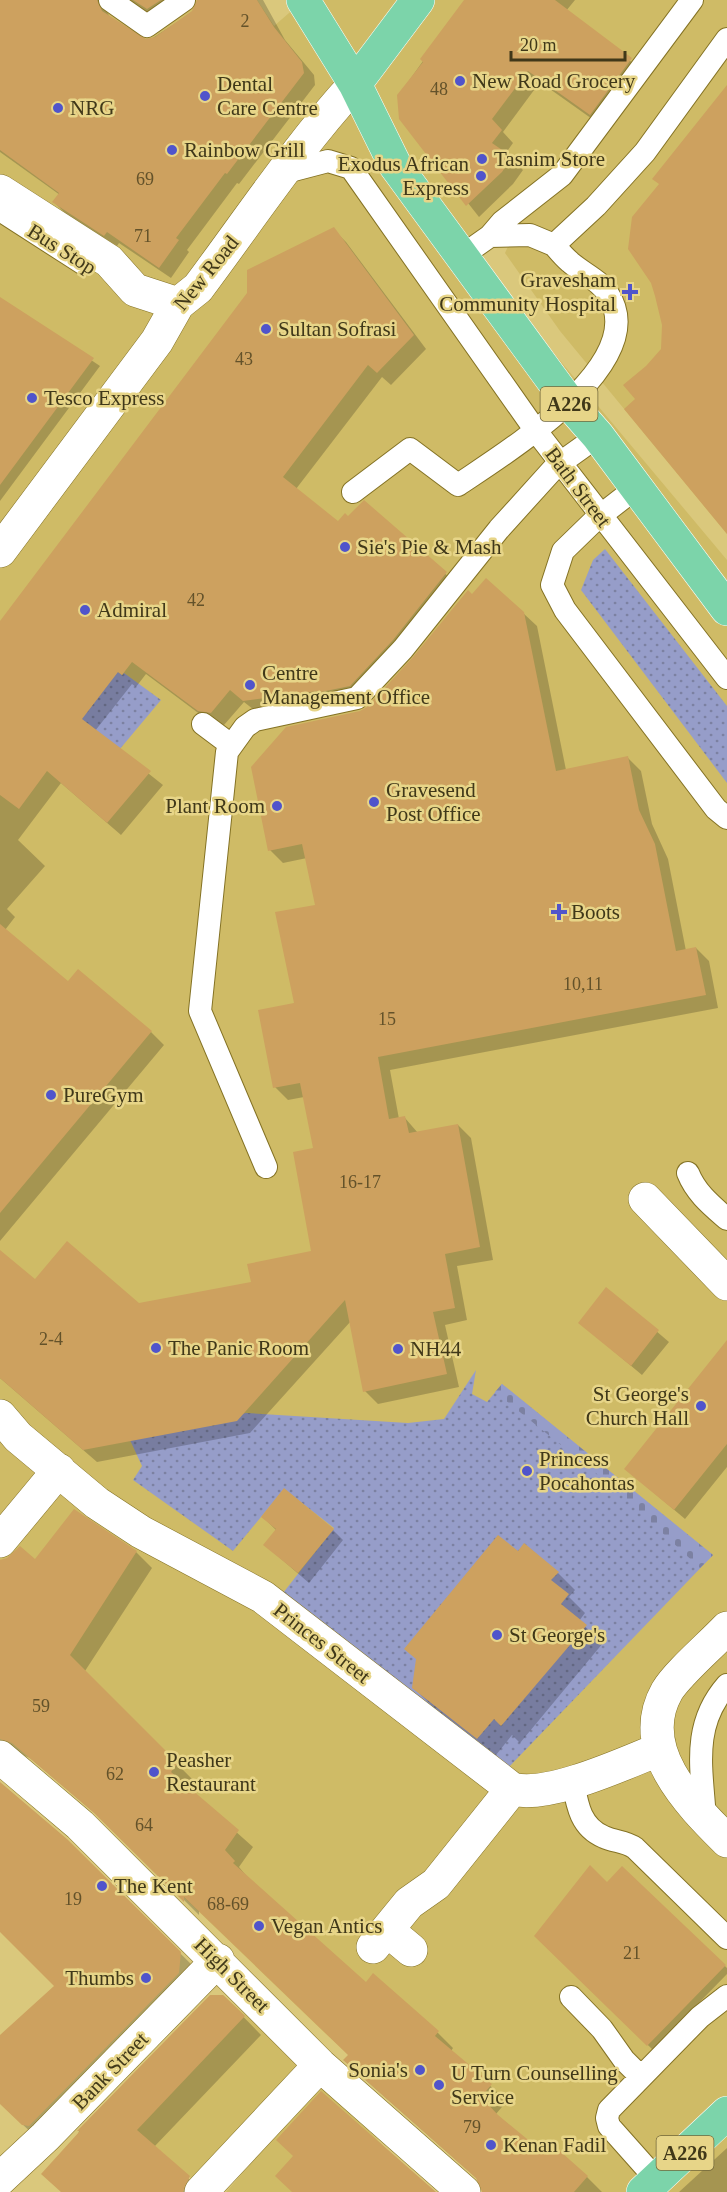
<svg xmlns="http://www.w3.org/2000/svg" width="727" height="2192" font-family="Georgia,serif">
<defs>
<pattern id="grass-dots" width="8" height="8" patternUnits="userSpaceOnUse" patternTransform="scale(1.5)"><rect width="8" height="8" fill="#969dc9"/><path d="M2 2h.1M6 6h.1" fill="none" stroke="#7c81a2" stroke-width="1.8" stroke-linecap="round"/></pattern>
<pattern id="cemetery-stones" width="16" height="16" patternUnits="userSpaceOnUse" patternTransform="scale(1.5)"><rect width="16" height="16" fill="#969dc9"/><path d="M2 7V4a2 2 0 0 1 4 0v3zM10 15v-3a2 2 0 0 1 4 0v3z" fill="#7c81a2"/></pattern>
</defs>
<rect width="100%" height="100%" fill="#dac87c"/>
<path fill="#cfbb66" d="M0 0H257L274 26 304 0H727V534L560 331 505 253 518 225 475 259 727 560V2192H502L324 2032 114 1830 0 1729Z
M213 1995H223L307 2071 201 2187 162 2152 130 2137Z
M319 2086 371 2133 427 2192H226Z"/>
<path fill="url(#grass-dots)" d="M605 549 727 706V783L581 590 593 560Z
M72 638 122 675 124 673 161 700 88 787 60 703Z
M476 1370 472 1394 487 1402 502 1384 713 1555 505 1771 283 1593 334 1528 284 1489 233 1551 133 1480 142 1466 130 1440 246 1413 408 1423 444 1419Z"/>
<path fill="url(#cemetery-stones)" d="M502 1384 713 1555 700 1568 612 1486 495 1392Z"/>
<path fill="#0003" d="M0 0H117L107 12 111 19 148 41 193 12 199 0H263L285 40 314 75 315 85 239 184 237 183 187 250 189 252 171 278 119 243 117 246 66 214 54 202 60 195 0 152Z
M127 0H191L159 20Z
M466 0H575L566 11 643 71 602 126 540 82 503 132 513 143 505 154 523 170 513 184 479 217 401 118 399 95Z
M333 229 346 242 426 349 391 385 382 377 296 489 338 523 348 518 364 502 459 586 363 698 258 713 244 702 224 725 213 724 146 674 136 687 132 684 95 731 163 785 121 835 61 783 18 840 45 866 7 909 15 917 5 930 68 983 151 1032 164 1045 0 1241V624Z
M0 299 100 366 0 501Z
M473 596 523 613 537 626 566 770 628 758 641 771 652 824 668 859 686 951 696 948 709 961 718 1008 390 1070 399 1119 405 1118 418 1133 458 1125 471 1138 493 1260 457 1266 467 1320 445 1325 459 1387 378 1404 365 1391 351 1321 250 1433 97 1462 0 1378V1252L35 1281 139 1305 253 1283 313 1253 314 1149 304 1097 288 1100 275 1087 316 906 307 858 283 863 270 850 360 713 368 708Z
M607 1289 669 1342 642 1375 580 1323Z
M727 1369V1467L685 1519 626 1469Z
M263 1517 333 1530 343 1540 309 1583 265 1545 277 1531Z
M136 1552 152 1568 85 1671 193 1780 186 1787 253 1847 239 1867 249 1879 366 1984 438 2033 453 2048 451 2051 507 2101 496 2114 544 2155 587 2177 602 2192H502L482 2183 361 2076 345 2060 350 2055 199 1910V1915L110 1826 30 1758 20 1754 0 1763V1562Z
M518 1553 558 1573 575 1590 569 1597 585 1613 579 1621 603 1643 520 1743 512 1735 496 1755 431 1705 413 1687Z
M0 1783 66 1840 196 1969 39 2140 0 2103V2037L56 1986 0 1931Z
M622 1868 727 1968V1974L653 2050 536 1936 607 1884Z
M223 1996 261 2035 154 2147 203 2192H61L79 2131Z
M727 2148V2192H679Z"/>
<path fill="#cda15f" d="M0 0H97L102 11 146 39 155 37 192 11 197 0H257L274 27 302 62 304 73 227 174 225 173 176 238 179 240 159 268 107 232 104 236 52 202 59 193 0 150Z
M133 0H161L147 9Z
M464 0H555L632 58 590 115 528 71 492 119 502 130 492 143 512 157 502 172 466 206 399 119 397 95 423 62 420 59Z
M727 85V534L624 409 635 399 623 385 646 366 661 349 662 325 655 296 651 283 628 249 632 217 659 184 652 179Z
M334 227 414 335 377 373 368 365 283 477 338 521 345 513 348 516 364 500 447 572 393 640 350 686 316 693 318 691 243 701 230 690 211 713 198 711 132 662 122 675 118 672 82 719 151 771 107 823 47 771 19 809 0 795V621L247 293V270Z
M0 297 94 358 0 485Z
M486 578 524 612 556 771 628 756 639 810 655 844 676 951 696 947 706 995 378 1057 389 1119 405 1116 409 1133 458 1124 480 1247 445 1254 455 1308 433 1312 447 1374 363 1392 345 1300 237 1421 83 1450 0 1378V1250L35 1279 67 1241 139 1303 251 1282 247 1264 311 1251 293 1152 313 1148 300 1083 273 1088 258 1010 294 1003 275 912 315 905 302 844 268 851 251 767 286 727 360 711 367 707 413 657 468 590 472 594Z
M0 924 68 981 78 969 152 1031 0 1213Z
M606 1287 659 1330 631 1366 578 1323Z
M727 1340V1444L674 1510 624 1469Z
M284 1488 334 1529 298 1573 263 1545 276 1529 261 1517Z
M74 1509 137 1551 70 1655 178 1763 171 1772 239 1830 225 1850 235 1861 233 1863 366 1982 373 1973 439 2031 435 2036 492 2084 481 2097 498 2115 544 2153 552 2144 588 2176 574 2192H482L476 2178 343 2060 348 2055 184 1897V1902L93 1812 12 1743 0 1739V1560L7 1558 20 1546 35 1559Z
M498 1535 518 1551 524 1543 559 1572 551 1580 569 1594 561 1604 587 1625 501 1726 494 1719 477 1739 412 1688 416 1659 404 1649Z
M0 1782 67 1839 181 1952 179 1973 29 2126 22 2125 0 2104V2035L54 1986 0 1932Z
M590 1865 607 1882 622 1866 726 1965 647 2046 534 1936Z
M210 1995H223L245 2016 137 2130 190 2176 183 2192H61L41 2174 80 2131H77Z
M321 2091 436 2192H292L275 2176 293 2156 276 2140Z"/>
<g fill="none" stroke-linecap="round" stroke-linejoin="round">
<g stroke="#847224" stroke-width="24">
<path id="lane" d="M110 0 147 26 184 0
M286 172 328 161 351 168 536 431 727 678
M0 210 84 264
M490 236 502 222 562 175 692 0
M463 255 490 236 530 235 554 245 596 206 645 152 727 39
M636 488 596 519 563 551 552 585 565 610 716 809 727 818
M353 492 410 449 458 485C505 453 653 363 608 294 600 280 582 273 570 262 564 257 559 251 554 245
M203 724 231 745
M266 1167 200 1011 227 752 245 727 255 720 357 698 403 649 499 529 556 466 598 436
M688 1173C696 1193 711 1205 727 1219
M573 1782C577 1804 580 1827 604 1837 615 1842 625 1841 635 1848L727 1938
M705 1819C702 1769 691 1726 727 1685
M571 1997 602 2029 624 2060 641 2077
M657 2180 609 2126 607 2118 609 2110 700 2017 727 1996"/>
</g>
<g stroke="#847224" stroke-width="34">
<path id="street" d="M0 191 109 261 135 290 178 304
M0 551 157 341 178 304 198 288C249 220 297 147 355 84
M645 1199 727 1284
M0 1416 18 1437 97 1503 141 1532 263 1597 512 1789C548 1799 625 1763 660 1749
M0 1541 59 1470
M727 1628C711 1645 678 1673 667 1691 634 1749 690 1804 727 1841
M0 1757 80 1825 320 2065 464 2192
M387 1930 411 1950
M373 1947 409 1903 436 1884 512 1789
M0 2179 45 2137 218 1960
M201 2192 320 2065"/>
</g>
<g stroke="#fff" stroke-width="34">
<path id="primary" d="M303 0 355 84 395 165 570 404 598 436 727 609
M355 84 418 0
M643 2192 727 2113"/>
</g>
<use href="#lane" stroke="#fff" stroke-width="22"/>
<use href="#street" stroke="#fff" stroke-width="33"/>
<use href="#primary" stroke="#7cd4aa" stroke-width="33"/>
</g>
<g fill="#5054cb" stroke="#e7d588" stroke-width="2">
<circle cx="460" cy="81" r="6"/>
<circle cx="205" cy="96" r="6"/>
<circle cx="58" cy="108" r="6"/>
<circle cx="172" cy="150" r="6"/>
<circle cx="482" cy="159" r="6"/>
<circle cx="481" cy="176" r="6"/>
<path d="M627 283h6v6h6v6h-6v6h-6v-6h-6v-6h6z"/>
<circle cx="266" cy="329" r="6"/>
<circle cx="32" cy="398" r="6"/>
<circle cx="345" cy="547" r="6"/>
<circle cx="85" cy="610" r="6"/>
<circle cx="250" cy="685" r="6"/>
<circle cx="374" cy="802" r="6"/>
<circle cx="277" cy="806" r="6"/>
<path d="M556 903h6v6h6v6h-6v6h-6v-6h-6v-6h6z"/>
<circle cx="51" cy="1095" r="6"/>
<circle cx="156" cy="1348" r="6"/>
<circle cx="398" cy="1349" r="6"/>
<circle cx="701" cy="1406" r="6"/>
<circle cx="527" cy="1471" r="6"/>
<circle cx="497" cy="1635" r="6"/>
<circle cx="154" cy="1772" r="6"/>
<circle cx="102" cy="1886" r="6"/>
<circle cx="259" cy="1926" r="6"/>
<circle cx="146" cy="1978" r="6"/>
<circle cx="420" cy="2070" r="6"/>
<circle cx="439" cy="2085" r="6"/>
<circle cx="491" cy="2145" r="6"/>
</g>
<g text-anchor="middle" stroke-width="5" stroke-linejoin="round" paint-order="stroke">
<g font-size="18" fill="#63522a">
<text x="245" y="27">2</text>
<text x="439" y="95">48</text>
<text x="145" y="185">69</text>
<text x="143" y="242">71</text>
<text x="244" y="365">43</text>
<text x="196" y="606">42</text>
<text x="583" y="990">10,11</text>
<text x="387" y="1025">15</text>
<text x="360" y="1188">16-17</text>
<text x="51" y="1345">2-4</text>
<text x="41" y="1712">59</text>
<text x="115" y="1780">62</text>
<text x="144" y="1831">64</text>
<text x="73" y="1905">19</text>
<text x="228" y="1910">68-69</text>
<text x="632" y="1959">21</text>
<text x="472" y="2133">79</text>
</g>
<g fill="#e7d588" stroke="#72673a" stroke-width="1.5">
<rect x="540.5" y="387" width="57" height="34" rx="4.5"/>
<rect x="656.5" y="2136" width="57" height="34" rx="4.5"/>
</g>
<g font-size="20" font-weight="bold" fill="#403819">
<text x="569" y="411">A226</text>
<text x="685" y="2160">A226</text>
</g>
<g font-size="21" fill="#403819" stroke="#e7d588" text-anchor="start">
<text x="472" y="88">New Road Grocery</text>
<text x="217" y="91">Dental<tspan x="217" dy="24">Care Centre</tspan></text>
<text x="70" y="115">NRG</text>
<text x="184" y="157">Rainbow Grill</text>
<text x="494" y="166">Tasnim Store</text>
<text x="469" y="171" text-anchor="end">Exodus African<tspan x="469" dy="24">Express</tspan></text>
<text x="616" y="287" text-anchor="end">Gravesham<tspan x="616" dy="24">Community Hospital</tspan></text>
<text x="278" y="336">Sultan Sofrasi</text>
<text x="44" y="405">Tesco Express</text>
<text x="357" y="554">Sie's Pie &amp; Mash</text>
<text x="97" y="617">Admiral</text>
<text x="262" y="680">Centre<tspan x="262" dy="24">Management Office</tspan></text>
<text x="386" y="797">Gravesend<tspan x="386" dy="24">Post Office</tspan></text>
<text x="265" y="813" text-anchor="end">Plant Room</text>
<text x="571" y="919">Boots</text>
<text x="63" y="1102">PureGym</text>
<text x="168" y="1355">The Panic Room</text>
<text x="410" y="1356">NH44</text>
<text x="689" y="1401" text-anchor="end">St George's<tspan x="689" dy="24">Church Hall</tspan></text>
<text x="539" y="1466">Princess<tspan x="539" dy="24">Pocahontas</tspan></text>
<text x="509" y="1642">St George's</text>
<text x="166" y="1767">Peasher<tspan x="166" dy="24">Restaurant</tspan></text>
<text x="114" y="1893">The Kent</text>
<text x="271" y="1933">Vegan Antics</text>
<text x="134" y="1985" text-anchor="end">Thumbs</text>
<text x="408" y="2077" text-anchor="end">Sonia's</text>
<text x="451" y="2080">U Turn Counselling<tspan x="451" dy="24">Service</tspan></text>
<text x="503" y="2152">Kenan Fadil</text>
</g>
<g font-size="21" fill="#403819" stroke="#e7d588">
<text transform="translate(62 249) rotate(32)" y="7">Bus Stop</text>
<text transform="translate(206 273) rotate(-51)" y="7">New Road</text>
<text transform="translate(578 487) rotate(53)" y="7">Bath Street</text>
<text transform="translate(322 1643) rotate(38)" y="7">Princes Street</text>
<text transform="translate(232 1975) rotate(45)" y="7">High Street</text>
<text transform="translate(110 2071) rotate(-46)" y="7">Bank Street</text>
</g>
</g>
<path d="M511 51v9h114v-9" fill="none" stroke="#403819" stroke-width="3"/>
<text x="520" y="51" font-size="18" fill="#403819" stroke="#e7d588" stroke-width="4.5" paint-order="stroke">20 m</text>
</svg>
